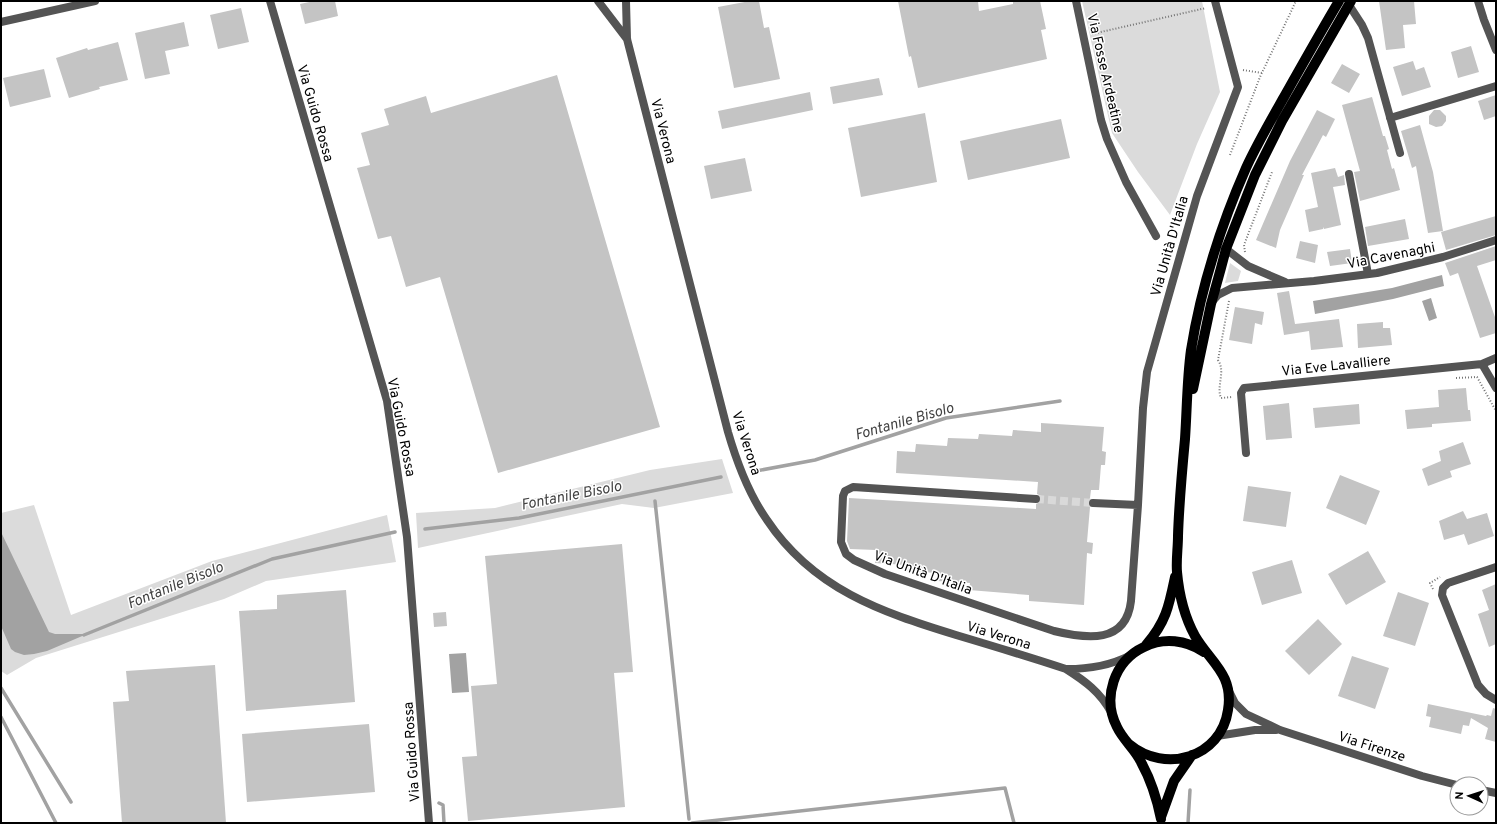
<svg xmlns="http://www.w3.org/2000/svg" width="1497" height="824" font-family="Overpass,sans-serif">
<rect width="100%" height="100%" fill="#fff"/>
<path fill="#dbdbdb" d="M1082 1H1202L1220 92 1197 144 1170 215 1138 172 1112 133Z
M1230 263 1241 271 1238 281 1225 283Z
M722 459 733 493 654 508 622 504 418 548 416 513 495 508 650 470Z
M34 505 71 615 212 561 387 515 396 562 266 581 224 599 36 658 7 675 1 671V513Z"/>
<path fill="#a2a2a2" d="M1442 275 1444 286 1393 299 1315 314 1313 301 1392 288Z
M1431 298 1437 318 1429 321 1422 301Z
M1 532 49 632 55 634H87L47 651 34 654 24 655 15 652 11 649 1 626Z
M466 653 469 692 452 693 449 654Z"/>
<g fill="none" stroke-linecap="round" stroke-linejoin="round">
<path stroke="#a2a2a2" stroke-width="3.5" d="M756 471 815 460 946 418 1060 401
M655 501 689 819
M425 529 519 518 721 477
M84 635 272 559 395 532
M1 688 71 802
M1 717 56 823
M439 803 443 805 444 823
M692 823 1005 788 1014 823
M1188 823 1190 790"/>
</g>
<path fill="#c4c4c4" d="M314 1H335L338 16 305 24 300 4Z
M750 1H759L764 28 769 27 780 79 734 88 718 7Z
M898 1H978L979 11 1013 4V1H1040L1046 29 1041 30 1047 59 918 88 911 56 909 57Z
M1379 1H1414L1416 24 1403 25 1405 48 1386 50Z
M241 8 249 42 218 49 210 15Z
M184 22 189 46 165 51 170 74 145 79 135 33Z
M118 42 128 80 99 87 100 89 69 98 56 58 87 48 88 50Z
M1471 46 1479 72 1458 78 1451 52Z
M1413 61 1416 70 1424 67 1431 87 1402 96 1393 67Z
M1342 64 1360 74 1349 93 1331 83Z
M44 69 51 97 10 107 3 78Z
M557 75 660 427 498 473 440 277 406 287 391 236 378 239 357 168 370 165 361 133 389 125 384 109 426 96 431 113Z
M879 78 883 95 833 104 830 87Z
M810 92 813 110 722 129 718 111Z
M1496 95V116L1484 120 1478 101Z
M1372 97 1383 136H1385L1389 149 1387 150 1392 169 1394 168 1400 190 1360 201 1354 172 1360 171 1342 105Z
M1317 110 1335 119 1326 137 1323 135 1302 175H1304L1280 230 1276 248 1256 240 1290 161Z
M1434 110H1440L1446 116V121L1442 126 1436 127 1429 124V116Z
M925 113 937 182 861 197 848 128Z
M1061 119 1070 158 968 180 960 141Z
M1420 125 1433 172 1443 231 1428 233 1416 166 1412 168 1401 131Z
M745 158 752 191 711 199 704 166Z
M1335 168 1338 177 1344 175 1345 185 1333 187 1341 225 1324 229 1323 227V229L1309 232 1305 210 1318 207 1311 173Z
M1496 216V235L1446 250 1441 232Z
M1405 219 1409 239 1368 246 1365 227Z
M1300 241 1318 245 1315 263 1296 258Z
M1496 246V260L1477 266 1496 320V333L1480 338 1458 273 1450 276 1445 263Z
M1350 249 1352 263 1330 266 1327 252Z
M1289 291 1295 324 1339 319 1343 347 1311 350 1309 331 1284 335 1277 293Z
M1235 307 1264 312 1262 325 1255 323 1252 344 1229 340Z
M1383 322V328H1390L1392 345 1358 348 1357 324Z
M1466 388 1468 410H1470L1471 421 1432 424V427L1407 429 1405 410 1439 407 1438 390Z
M1289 403 1292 438 1266 440 1263 406Z
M1359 404 1360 424 1315 428 1313 408Z
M1041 423 1104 427 1102 451 1106 452 1105 465H1101L1099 490H1091L1090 498 1088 502 1090 507 1087 542 1093 543 1092 554 1087 553 1084 605 1029 601V595L969 590 970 583 937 581 938 573 905 571 906 565 875 563 876 550 850 549 847 541 849 498 1036 509V504L1040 502 1041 499V496L1037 494 1038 482 896 473 897 451 915 452 916 444 947 446 948 438 978 439 979 434 1012 436 1013 430 1041 432Z
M1463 442 1471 464 1450 471 1452 477 1428 486 1422 469 1441 461 1439 451Z
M1340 475 1380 491 1366 525 1326 508Z
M1248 486 1291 492 1286 527 1243 521Z
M1463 511 1467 519 1487 513 1494 536 1468 545 1464 534 1444 540 1439 521Z
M622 544 633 672 614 673 625 807 468 821 462 757 477 756 471 686 497 684 485 556Z
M1368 551 1386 582 1346 605 1328 574Z
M1292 560 1302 593 1262 605 1252 572Z
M1496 584V644L1489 647 1478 614 1489 610 1482 590Z
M346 590 355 702 246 711 239 611 277 609V595Z
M1398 592 1429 603 1415 646 1383 636Z
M446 612 447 626 434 627 433 613Z
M1318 619 1342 644 1309 675 1285 651Z
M1352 656 1389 668 1375 709 1338 696Z
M215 665 226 823H122L113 702 129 701 126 671Z
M1428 704 1486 716 1487 715 1491 716 1493 708 1496 709V742L1485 739 1488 728 1471 718 1469 726 1463 725 1461 734 1429 727 1431 717 1426 716Z
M369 724 375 792 247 802 242 734Z"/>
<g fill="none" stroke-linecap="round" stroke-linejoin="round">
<path stroke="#d9d9d9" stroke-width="8" stroke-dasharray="8 4" stroke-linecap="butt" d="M1036 499 1093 503"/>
<path stroke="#767676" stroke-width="2" stroke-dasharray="1 2" stroke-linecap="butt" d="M1092 34 1206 8
M1243 70 1262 73
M1230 155 1260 77 1296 1
M1245 252 1244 245 1272 172
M1229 301 1218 360C1226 372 1216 386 1221 398L1232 397
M1456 378 1477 377 1496 411
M1433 589 1430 583 1440 577"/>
<path stroke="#545454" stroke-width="8" d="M270 1 387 401 407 537 429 823
M1076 1 1101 120 1107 139 1126 182 1156 236
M1478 1 1484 20 1496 50
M1349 5 1362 25 1368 38 1400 153
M1390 118 1496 86
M1349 174 1368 274
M1226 249 1248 266 1285 282
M1212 302 1218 295 1232 288 1314 281 1377 273 1443 257 1496 240
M1482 364 1496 388
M1246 453 1241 393 1244 388 1482 364 1496 358
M1036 499 853 487 845 491 843 496 841 542 846 554 854 560 885 574 1054 631C1087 639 1126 644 1131 601L1138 505 1143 408 1147 372 1197 196 1238 87 1215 1
M1093 503 1138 505
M1496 567 1448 583 1443 588 1442 595 1478 685 1486 694 1496 700"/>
<path stroke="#545454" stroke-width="8" d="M598 1 627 39
M626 1 627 39 728 432C737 463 748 493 767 520 813 589 881 612 956 635 993 646 1029 657 1066 669 1085 681 1100 692 1111 712
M1 22 95 1
M1067 669C1089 669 1109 666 1129 656
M1229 691 1235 703 1246 714 1280 730 1422 776 1457 785
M1217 736 1255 730H1276
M1481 790 1496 793"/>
<path stroke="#000" stroke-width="10" d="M1193 389 1211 304 1221 268 1226 249 1255 175 1282 121 1351 1
M1146 645C1166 622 1169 606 1175 577
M1129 744C1165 774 1221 758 1228 710 1234 674 1210 662 1195 636 1184 616 1179 594 1177 572 1176 560 1178 548 1178 536 1179 504 1182 471 1185 439 1187 410 1187 379 1191 350 1201 288 1221 225 1246 168 1257 144 1271 120 1284 97 1302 65 1320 33 1339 1
M1161 817 1174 781 1192 755
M1161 819C1157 799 1151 780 1141 762 1135 749 1123 740 1117 727 1102 698 1114 661 1144 647 1164 637 1186 640 1204 652"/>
</g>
<g text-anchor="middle" stroke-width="3" stroke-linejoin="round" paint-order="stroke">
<g font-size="14" fill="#000" stroke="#fff">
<text transform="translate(1106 73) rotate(77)" y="5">Via Fosse Ardeatine</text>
<text transform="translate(316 113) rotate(74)" y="5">Via Guido Rossa</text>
<text transform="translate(664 131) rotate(76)" y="5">Via Verona</text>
<text transform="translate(1169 246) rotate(-74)" y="5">Via Unità D'Italia</text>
<text transform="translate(1391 255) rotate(-11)" y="5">Via Cavenaghi</text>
<text transform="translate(1336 365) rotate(-6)" y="5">Via Eve Lavalliere</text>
<text transform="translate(402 427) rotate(79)" y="5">Via Guido Rossa</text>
<text transform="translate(747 443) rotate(72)" y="5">Via Verona</text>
<text transform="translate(923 572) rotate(20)" y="5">Via Unità D'Italia</text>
<text transform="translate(999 635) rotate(17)" y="5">Via Verona</text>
<text transform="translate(1372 746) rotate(18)" y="5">Via Firenze</text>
<text transform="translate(411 752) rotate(-94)" y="5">Via Guido Rossa</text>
</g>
<g font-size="15" font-style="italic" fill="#434343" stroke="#fff">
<text transform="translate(904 421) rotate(-16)" y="5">Fontanile Bisolo</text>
<text transform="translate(571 495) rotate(-11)" y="5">Fontanile Bisolo</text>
<text transform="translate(175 585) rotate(-22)" y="5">Fontanile Bisolo</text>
</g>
</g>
<rect width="1497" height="824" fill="none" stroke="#000000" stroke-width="4"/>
<g transform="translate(1469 796) rotate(273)"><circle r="19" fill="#ffffff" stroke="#999999"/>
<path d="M0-3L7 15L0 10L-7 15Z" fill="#000000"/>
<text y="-6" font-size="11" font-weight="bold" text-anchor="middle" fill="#000000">N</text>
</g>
</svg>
